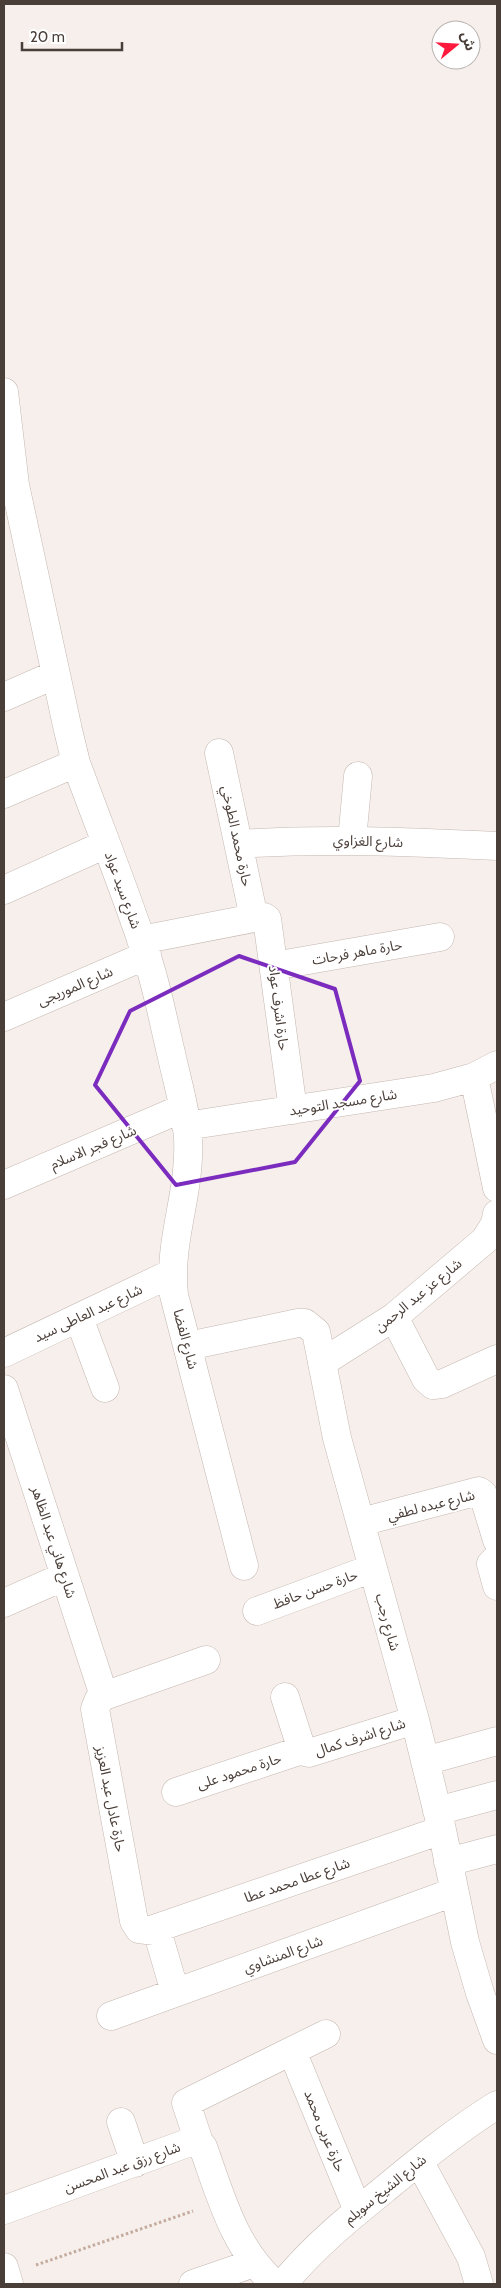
<svg xmlns="http://www.w3.org/2000/svg" width="501" height="2288" font-family="Cabin,'Noto Sans Arabic',sans-serif">
<rect width="100%" height="100%" fill="#f6efeb"/>
<g fill="none" stroke-linecap="round" stroke-linejoin="round">
<g stroke="#c5b7b0" stroke-width="29">
<path id="street" d="M4 392 15 485 68 730 76 763C99 826 125 890 146 954 157 986 163 1020 171 1053 177 1081 186 1110 188 1138 191 1194 168 1239 174 1295L244 1566
M4 697 54 675
M219 753 254 918
M4 794 76 763
M352 840 358 776
M239 844C325 838 411 842 497 846
M4 890 106 844
M141 940 254 918 264 917 267 919 293 1110
M274 966 440 937
M4 1017 147 955
M474 1077 497 1188
M186 1126 434 1088 474 1077 497 1065
M4 1185 183 1108
M394 1317 426 1379 433 1385 442 1384 497 1359
M79 1318 105 1388
M188 1346 298 1323H305L316 1332 337 1438 415 1720 442 1830 465 1942 480 1993 497 2040
M4 1353 172 1273
M323 1362 394 1317 485 1240 495 1224 497 1214
M4 1389 104 1696
M361 1522 479 1491 483 1494 497 1540
M497 1558 491 1564 497 1586
M4 1603 65 1576
M257 1611 373 1568
M285 1697 301 1747 305 1752 309 1753 415 1720
M425 1761 497 1741
M176 1792 302 1750
M437 1811 497 1795
M448 1862 497 1849
M151 1930 442 1830
M175 1992 158 1934 155 1931 139 1929 134 1921 95 1709 99 1699 104 1696 206 1660
M111 2016 454 1892
M292 2051 358 2211
M121 2122 135 2163
M199 2142 186 2103 326 2034
M419 2161 471 2257 479 2284
M4 2210 193 2141 199 2142 203 2147C221 2197 234 2248 275 2284
M4 2267 9 2284
M193 2284 254 2263
M283 2284C313 2247 349 2218 386 2188 421 2159 458 2129 497 2105"/>
</g>
<path stroke="#c4ab9e" stroke-width="3" stroke-dasharray="2.5 2.5" stroke-linecap="butt" d="M36 2265 193 2211"/>
<use href="#street" stroke="#fff" stroke-width="28"/>
</g>
<path fill="none" stroke="#7b2cbf" stroke-width="4" stroke-linejoin="round" d="M239 956 335 989 360 1081 295 1162 176 1185 95 1085 130 1011Z"/>
<g text-anchor="middle" stroke-width="4" stroke-linejoin="round" paint-order="stroke">
<g font-size="14" fill="#4a3e38" stroke="#fff">
<text transform="translate(237 836) rotate(78)" y="5">حارة محمد الطوخي</text>
<text transform="translate(368 841) rotate(2)" y="5">شارع الغزاوي</text>
<text transform="translate(123 890) rotate(70)" y="5">شارع سيد عواد</text>
<text transform="translate(357 952) rotate(-10)" y="5">حارة ماهر فرحات</text>
<text transform="translate(75 986) rotate(-23)" y="5">شارع الموريجى</text>
<text transform="translate(279 1008) rotate(83)" y="5">حارة اشرف عواد</text>
<text transform="translate(343 1102) rotate(-9)" y="5">شارع مسجد التوحيد</text>
<text transform="translate(93 1147) rotate(-23)" y="5">شارع فجر الاسلام</text>
<text transform="translate(418 1295) rotate(-39)" y="5">شارع عز عبد الرحمن</text>
<text transform="translate(88 1313) rotate(-25)" y="5">شارع عبد العاطى سيد</text>
<text transform="translate(186 1339) rotate(75)" y="5">شارع الفضا</text>
<text transform="translate(431 1505) rotate(-14)" y="5">شارع عبده لطفي</text>
<text transform="translate(54 1542) rotate(72)" y="5">شارع هاني عبد الظاهر</text>
<text transform="translate(315 1589) rotate(-20)" y="5">حارة حسن حافظ</text>
<text transform="translate(388 1622) rotate(75)" y="5">شارع رجب</text>
<text transform="translate(360 1737) rotate(-18)" y="5">شارع اشرف كمال</text>
<text transform="translate(239 1771) rotate(-18)" y="5">حارة محمود على</text>
<text transform="translate(111 1799) rotate(79)" y="5">حارة عادل عبد العزيز</text>
<text transform="translate(297 1880) rotate(-19)" y="5">شارع عطا محمد عطا</text>
<text transform="translate(283 1954) rotate(-20)" y="5">شارع المنشاوي</text>
<text transform="translate(325 2131) rotate(68)" y="5">حارة عربى محمد</text>
<text transform="translate(122 2167) rotate(-20)" y="5">شارع رزق عبد المحسن</text>
<text transform="translate(385 2189) rotate(-39)" y="5">شارع الشيخ سويلم</text>
</g>
</g>
<rect width="501" height="2288" fill="none" stroke="#4a3e38" stroke-width="10"/>
<g transform="translate(456 45) rotate(72)"><circle r="24" fill="#ffffff" stroke="#b7b2af"/>
<path d="M0-4L9 19L0 12L-9 19Z" fill="#fe193d"/>
<text y="-8" font-size="14" font-weight="bold" text-anchor="middle" fill="#4a3e38">ش</text>
</g>
<path d="M22 42v8h100v-8" fill="none" stroke="#4a3e38" stroke-width="2.5"/>
<text x="30" y="42" font-size="15" fill="#4a3e38" stroke="#ffffff" stroke-width="4" paint-order="stroke">20 m</text>
</svg>
